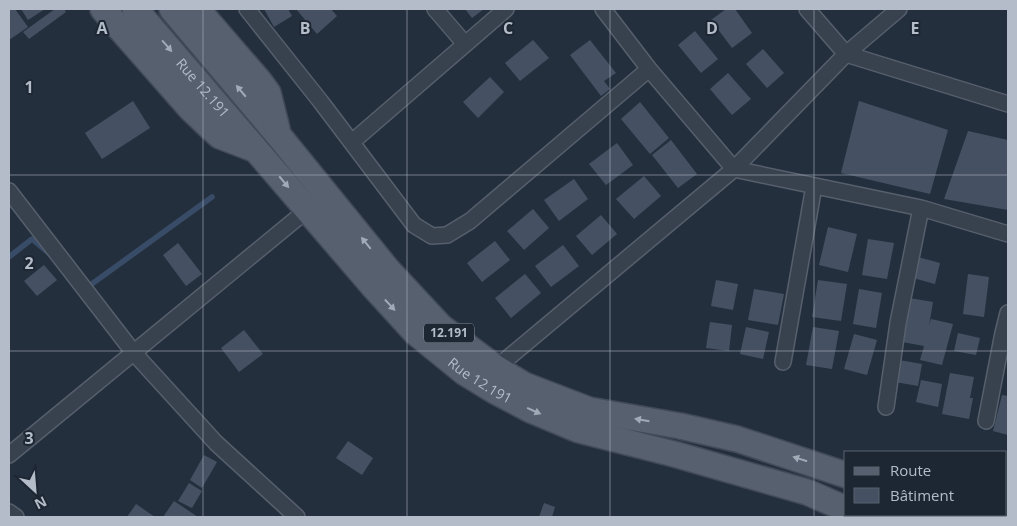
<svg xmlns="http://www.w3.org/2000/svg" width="1017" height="526" font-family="'Open Sans',sans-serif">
<rect width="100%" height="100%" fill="#242f3e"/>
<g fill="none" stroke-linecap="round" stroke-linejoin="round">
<path stroke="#394c67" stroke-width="5.5" d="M9 257 32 239 51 255
M87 284 89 286 212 197"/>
</g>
<path fill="#455162" d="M9 9H15L28 27 9 40Z
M21 9H45L28 20Z
M55 9H64L66 12 29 39 23 32Z
M264 9H288L292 16 274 27Z
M296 9H331L337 16 317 34Z
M465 9H484L472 18Z
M726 9H735L752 33 732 48 711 20Z
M695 31 718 59 701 73 678 45Z
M533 40 549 58 520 81 505 63Z
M590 40 616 73 604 81 610 89 601 96 570 55Z
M763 49 784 73 767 88 746 64Z
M728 73 751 99 732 115 710 89Z
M490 77 504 92 478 118 463 102Z
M133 101 150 128 102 159 85 133Z
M859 101 948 130 930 194 841 173Z
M640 102 669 138 650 154 621 119Z
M968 131 1008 140V210L944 199Z
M671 140 697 174 678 188 652 155Z
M617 143 633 165 606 185 589 164Z
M644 176 661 196 634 219 616 199Z
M574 179 588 199 559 221 544 200Z
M533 209 549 228 524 250 507 231Z
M601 215 617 234 592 255 576 236Z
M828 227 857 234 848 272 819 265Z
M868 239 894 243 887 279 862 275Z
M495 241 510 260 482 282 467 263Z
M178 243 202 274 186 286 163 255Z
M563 245 579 266 551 287 535 266Z
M918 257 940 263 935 284 913 278Z
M44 265 57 280 37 296 24 281Z
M525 274 541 293 511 318 495 298Z
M968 274 989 277 984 317 963 314Z
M716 280 738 284 733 310 711 306Z
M818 280 847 284 841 321 812 317Z
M754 289 784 294 778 325 748 320Z
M859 289 882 293 876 328 853 324Z
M909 298 933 302 929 326 931 319 953 324 942 365 920 360 924 346 902 342Z
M710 322 732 325 729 351 706 348Z
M746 327 769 332 763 359 740 354Z
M813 327 839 331 832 369 806 365Z
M244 330 263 354 239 372 221 348Z
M958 333 980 338 976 355 954 351Z
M854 334 877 340 867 375 844 369Z
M899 360 922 364 918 386 895 382Z
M950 373 974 377 970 398H973L969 419 942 414Z
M921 380 942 384 938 407 916 402Z
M1002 395 1008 396V435L993 431Z
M348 441 373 458 362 475 336 458Z
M204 455 217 462 202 488 190 480Z
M189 483 202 491 192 508 178 501Z
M174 501 198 517H163Z
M544 503 555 507 552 517H539Z
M136 504 155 517H127Z"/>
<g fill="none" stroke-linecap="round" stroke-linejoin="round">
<g stroke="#565f6c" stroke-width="18">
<path id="street" d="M247 9 321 102 414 225 432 236 447 235 470 221 649 69
M435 9 465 44
M603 9 649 69 734 169 921 208 1008 234
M807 9 846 54 1008 104
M352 142 506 9
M9 191 134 353 216 443 297 517
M783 362 814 186
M496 368 734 169 846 54 899 9
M886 407 898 323 921 208
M986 421 1003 333 1008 313
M9 455 307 210
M9 512 16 517"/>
</g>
<g stroke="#414a57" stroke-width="28">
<g id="primary">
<path d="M103 9 191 109 210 127 220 136 254 149"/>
<path id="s1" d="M135 9 373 286 416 333 464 372 495 391 531 410 579 430 674 454 807 492 846 509"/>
<path d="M172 9 279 136 387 269 441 327 496 368 524 385 589 410 680 426 737 439 846 475"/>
<path d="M197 9 260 82 268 93 277 129"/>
<path d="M930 515 935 517"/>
</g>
</g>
<use href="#street" stroke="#38414e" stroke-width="15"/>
<use href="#primary" stroke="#56606e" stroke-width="25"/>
</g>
<defs><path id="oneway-solid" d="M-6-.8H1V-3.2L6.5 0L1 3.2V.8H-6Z" transform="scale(1.25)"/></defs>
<g fill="#a1aab7">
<use href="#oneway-solid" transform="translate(167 46) rotate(49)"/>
<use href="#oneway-solid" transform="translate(241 91) rotate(-130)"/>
<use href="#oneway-solid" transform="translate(284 182) rotate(50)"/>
<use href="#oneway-solid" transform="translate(366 243) rotate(-129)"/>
<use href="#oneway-solid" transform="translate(390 305) rotate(47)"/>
<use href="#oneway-solid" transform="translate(534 411) rotate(24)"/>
<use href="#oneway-solid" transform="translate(642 420) rotate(-170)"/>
<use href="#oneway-solid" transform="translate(800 459) rotate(-162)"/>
</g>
<path fill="none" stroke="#b4bcc9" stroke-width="1" stroke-opacity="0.55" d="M203 9V517M407 9V517M610 9V517M814 9V517M9 175H1008M9 351H1008"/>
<g text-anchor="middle" stroke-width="4" stroke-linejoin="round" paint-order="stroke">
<rect fill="#1d2633" stroke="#878f9c" stroke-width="1" x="424" y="323.5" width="50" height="19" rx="4"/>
<g font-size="12" font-weight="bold" fill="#b4bcc9">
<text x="449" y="337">12.191</text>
</g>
<g font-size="14" fill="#b4bcc9" stroke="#1d2633">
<text dy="5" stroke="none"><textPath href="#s1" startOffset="104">Rue 12.191</textPath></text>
<text dy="5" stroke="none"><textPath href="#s1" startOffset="509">Rue 12.191</textPath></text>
</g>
</g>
<g font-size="16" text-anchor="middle" font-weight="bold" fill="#b4bcc9" stroke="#1d2633" stroke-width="4" stroke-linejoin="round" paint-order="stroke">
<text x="102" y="34">A</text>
<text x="305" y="34">B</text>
<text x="508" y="34">C</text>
<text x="712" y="34">D</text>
<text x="915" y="34">E</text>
<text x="29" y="93">1</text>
<text x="29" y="269">2</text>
<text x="29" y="444">3</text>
</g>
<rect width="1017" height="526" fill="none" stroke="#b4bcc9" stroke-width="20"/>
<rect x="844" y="451" width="162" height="65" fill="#1d2633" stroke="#59626f"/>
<rect x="854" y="467" width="25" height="8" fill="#56606e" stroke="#59626f"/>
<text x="890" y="476" font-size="15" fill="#b4bcc9">Route</text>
<rect x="854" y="488" width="25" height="15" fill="#455162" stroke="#59626f"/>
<text x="890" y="501" font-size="15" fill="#b4bcc9">Bâtiment</text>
<g transform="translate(35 491) rotate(154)" stroke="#1d2633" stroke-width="4" paint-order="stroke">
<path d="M0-4L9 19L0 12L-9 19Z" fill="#b4bcc9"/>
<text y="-8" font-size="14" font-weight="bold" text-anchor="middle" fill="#b4bcc9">N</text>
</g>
</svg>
